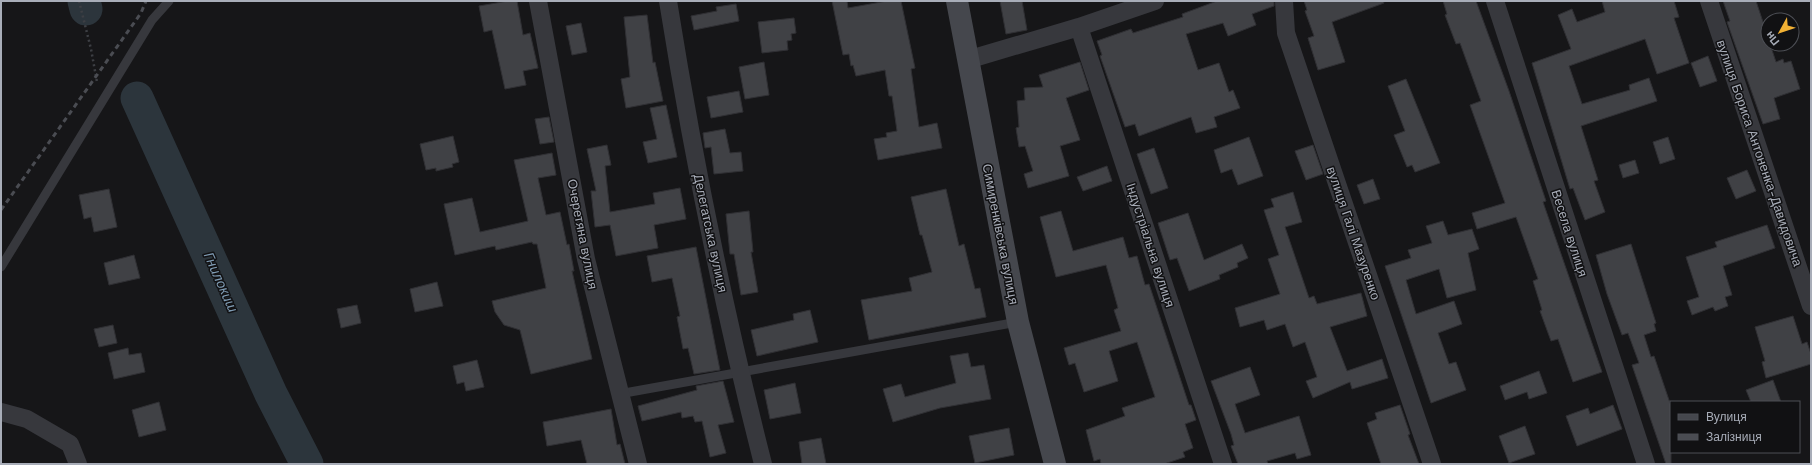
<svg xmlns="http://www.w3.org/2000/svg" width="1812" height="465" font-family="'Work Sans',sans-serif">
<rect width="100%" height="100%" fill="#161618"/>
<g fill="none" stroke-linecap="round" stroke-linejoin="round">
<path stroke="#2c353c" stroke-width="33" d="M84 1 86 9
M137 98 271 394 307 464"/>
</g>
<path fill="#404145" stroke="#303034" d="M508 1H517L523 35 530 33 538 68 523 71 526 85 505 89 492 30 484 32 479 6Z
M832 1H847L848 8 887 1H901L915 68 911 69 919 127 937 123 942 148 878 160 874 139 887 137 886 133 897 131 892 96H889L885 70 856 76 853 65 851 66 849 54 843 55Z
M1000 1H1022L1027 30 1006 34Z
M1217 1H1274V6L1252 14 1256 25 1228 36 1223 23 1186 34 1198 70 1219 63 1229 92 1233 90 1240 108 1214 117 1217 127 1196 133 1191 117 1139 136 1135 124 1125 127 1100 56 1102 55 1097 41 1131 29 1133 33 1183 17 1182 14Z
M1304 1H1383L1384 3 1332 22 1345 62 1318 70 1308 38 1314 36 1305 11 1307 10Z
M1443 1H1476L1509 91 1546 201 1543 202 1602 372 1573 382 1558 339 1551 341 1540 311 1542 310 1533 281 1538 279 1516 217 1477 229 1472 213 1505 203 1470 105 1481 101 1460 43 1456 44 1445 15 1447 14Z
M1602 1H1674L1679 17 1674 18 1689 63 1657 74 1645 39 1569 66 1582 104 1630 90 1629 85 1649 78 1657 101 1581 126 1598 180 1594 181 1605 212 1585 220 1573 188 1570 189 1532 63 1571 49 1558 15 1572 9 1577 22 1605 12Z
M1723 1H1756L1768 37V44H1770L1776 62 1783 59 1784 63 1791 61 1800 89 1774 98 1780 119 1763 124 1727 22 1730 21Z
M736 4 739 21 694 30 691 16 717 11 716 7Z
M647 15 653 63 655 62 663 101 626 108 621 79 630 77 624 17Z
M794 18 796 33 791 34 792 40 787 41 788 50 762 53 758 22Z
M581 23 587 52 572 55 566 26Z
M1708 56 1717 81 1700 87 1691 63Z
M764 62 769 95 745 99 739 67Z
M1080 62 1089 90 1066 98 1080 140 1060 146 1069 176 1028 188 1024 174 1033 171 1025 146 1019 147 1016 128 1019 127 1017 101 1025 100 1024 88 1043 87 1039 75Z
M1406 79 1440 163 1415 172 1412 165 1407 167 1394 135 1405 131 1388 86Z
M739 91 743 112 711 118 707 97Z
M666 105 677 157 648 163 643 142 657 139 650 108Z
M549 117 554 142 540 144 535 119Z
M725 129 730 153 741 152 743 171 714 174 711 147 705 148 703 133Z
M453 136 459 162 452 164 453 167 436 171V168L426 170 420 144Z
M1249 137 1263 176 1238 185 1232 169 1221 173 1214 150Z
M1668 137 1675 159 1660 164 1653 142Z
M607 145 611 165 605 166 610 212 655 204 653 193 680 188 686 219 654 225 658 248 616 256 610 225 595 227 591 191H596L587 149Z
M1313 145 1323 174 1306 180 1295 151Z
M1154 148 1168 188 1151 194 1137 154Z
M552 153 556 175 538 178 546 215 560 212 567 245 569 244 574 271H572L592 359 531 374 520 330 504 325 495 312 492 301 546 288 537 244H533L532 242 496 250 495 246 455 255 444 204 472 198 480 232 528 221 514 160Z
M1635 160 1639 173 1623 178 1619 165Z
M1107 166 1112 181 1083 191 1077 177Z
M1747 170 1756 191 1736 199 1727 178Z
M1373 179 1380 199 1364 204 1357 185Z
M109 189 117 227 94 232 91 217 84 219 79 195Z
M946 189 959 246 964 244 975 289 980 288 986 317 869 340 861 300 912 291 909 278 932 272 922 235H920L911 197Z
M1293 192 1302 222 1285 227 1309 298 1314 296 1317 304 1361 293 1367 316 1330 327 1347 371 1382 359 1388 378 1352 389 1350 382 1313 398 1306 381 1317 377 1305 342 1293 347 1285 324 1267 330 1264 320 1240 327 1235 308 1280 294 1268 259 1279 255 1264 210 1274 207 1271 199Z
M749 211 753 252H751L758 292 741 295 734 254H730L726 214Z
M1061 211 1073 251 1123 237 1129 258 1137 256 1145 285 1149 284 1189 405H1191L1196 420 1185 424 1193 448 1183 452 1185 457 1164 464H1101L1100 459 1094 461 1086 430 1125 416 1122 408 1155 397 1137 342 1109 351 1118 381 1084 392 1075 363 1069 365 1064 348 1121 331 1114 310 1118 308 1106 265 1056 277 1040 217Z
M1188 213 1204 260 1242 244 1248 258 1237 263 1238 267 1219 275 1220 279 1189 291 1177 258 1170 260 1158 223Z
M1443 221 1448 235 1472 229 1479 249 1468 253 1476 290 1447 298 1439 269 1406 280 1416 314 1454 301 1462 324 1438 333 1449 364 1456 362 1466 390 1431 403 1385 266 1411 258 1408 250 1432 243 1426 226Z
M1767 225 1775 248 1723 266 1732 295 1725 297 1728 306 1715 311 1713 307 1692 315 1687 301 1699 297 1686 257 1717 247 1715 242Z
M1631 244 1656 323 1654 324 1656 331 1644 335 1651 357 1654 356 1671 406V464H1666L1632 365 1639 363 1628 333 1622 335 1607 294 1596 255Z
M696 247 720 370 694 374 688 348 683 349 677 317 680 316 672 278 652 282 647 256Z
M134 255 140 278 109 285 104 263Z
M437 282 443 306 415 312 410 289Z
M357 305 361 323 341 328 337 309Z
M810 310 818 342 757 356 751 330 794 320 793 314Z
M1793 316 1802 344 1807 342 1811 354V364L1766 378 1762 362 1765 361 1755 327Z
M113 325 117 343 99 347 94 329Z
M128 348 129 355 141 353 145 372 114 379 108 353Z
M968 353 971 367 984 365 991 399 940 408 893 422 883 389 901 384 905 397 956 383 950 356Z
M477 360 484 387 466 391 464 382 457 384 453 366Z
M1250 367 1260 395 1235 404 1245 433 1299 416 1311 455 1297 459 1295 453 1267 461 1268 464H1238L1231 446 1234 445 1231 434 1211 381Z
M1539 371 1547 393 1529 399 1527 392 1505 400 1500 386Z
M1773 380 1781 402H1751L1746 390Z
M723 381 734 422 718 425 726 453 710 457 702 421 695 422 693 416 682 418 681 412 642 421 638 406 697 390 696 386Z
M795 383 801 413 770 419 764 390Z
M159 402 166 430 139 437 132 410Z
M1400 405 1410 434 1408 435 1419 464H1381L1367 423 1377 419 1375 413Z
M1613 405 1622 429 1577 446 1566 416 1588 408 1590 414Z
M611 409 617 445 620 444 625 464H587L581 440 547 446 543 422Z
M1525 426 1535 454 1509 463 1499 436Z
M1009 428 1014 455 975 463 969 436Z
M821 438 826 464H802L799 442Z"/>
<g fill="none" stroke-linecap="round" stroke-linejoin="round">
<path stroke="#3d3f44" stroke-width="2.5" stroke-dasharray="2 3" stroke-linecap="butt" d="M79 1 91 49 97 82"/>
<path stroke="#37383d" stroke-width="9" d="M1 267 152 20 169 1
M619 394 1018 322"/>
<path stroke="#37383d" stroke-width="18" d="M538 1 586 259 638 464
M668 1C693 157 724 311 763 464
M1284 1 1286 33 1432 464
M1495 1 1646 464
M1709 1 1811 306
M1079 27 1223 464
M967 60 1079 27 1155 1
M1 412 27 419 70 444 78 464"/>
<path stroke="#45474d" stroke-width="22" d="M957 1 1018 322 1055 464"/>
<path stroke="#4a4c52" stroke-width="3" stroke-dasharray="5 4" stroke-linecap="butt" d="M1 210 141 13 146 1"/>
</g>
<g text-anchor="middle" stroke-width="3" stroke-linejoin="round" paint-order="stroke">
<g font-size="13" fill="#a8adb8" stroke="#111113">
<text transform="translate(1760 153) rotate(71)" y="5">вулиця Бориса Антоненка-Давидовича</text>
<text transform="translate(711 233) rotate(78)" y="5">Делегатська вулиця</text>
<text transform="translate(1354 233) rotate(71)" y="5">вулиця Галі Мазуренко</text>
<text transform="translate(1570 233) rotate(72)" y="5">Весела вулиця</text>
<text transform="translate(583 234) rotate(79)" y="5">Очеретяна вулиця</text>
<text transform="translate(1001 234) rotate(79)" y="5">Симиренківська вулиця</text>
<text transform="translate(1151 245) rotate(72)" y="5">Індустріальна вулиця</text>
</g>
<g font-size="14" font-style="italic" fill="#7f9bb3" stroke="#111113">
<text transform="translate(221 282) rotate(66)" y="5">Гнилокиш</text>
</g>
</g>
<rect width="1812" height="465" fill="none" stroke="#a8adb8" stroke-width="4"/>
<rect x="1670" y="401" width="130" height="52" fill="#111113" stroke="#4d4f55"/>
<rect x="1678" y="414" width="20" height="6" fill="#45474d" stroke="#4d4f55"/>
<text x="1706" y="421" font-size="12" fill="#a8adb8">Вулиця</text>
<rect x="1678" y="434" width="20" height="6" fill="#4a4c52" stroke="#4d4f55"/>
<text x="1706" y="441" font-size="12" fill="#a8adb8">Залізниця</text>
<g transform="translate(1780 32) rotate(230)"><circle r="19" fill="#111113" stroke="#4d4f55"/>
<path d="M0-3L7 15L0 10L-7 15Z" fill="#f2b134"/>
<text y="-6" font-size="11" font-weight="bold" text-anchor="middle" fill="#a8adb8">Пн</text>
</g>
</svg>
